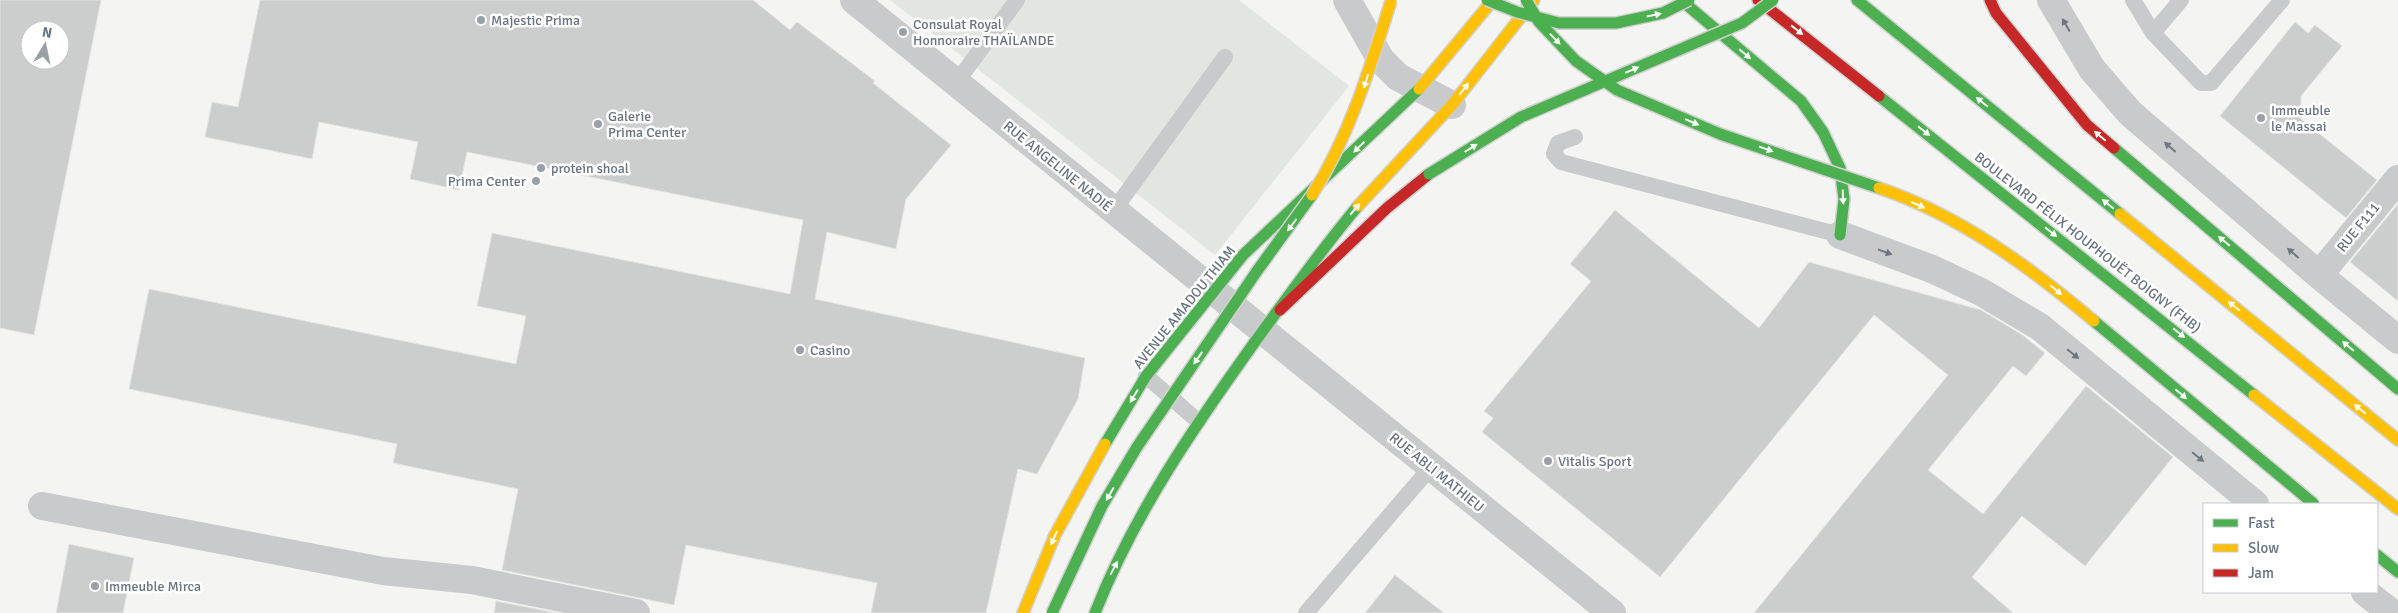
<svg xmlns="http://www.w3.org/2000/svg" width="2398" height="613" font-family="Signika,sans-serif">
<rect width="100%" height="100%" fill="#f4f4f3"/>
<path fill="#e2e6e1" d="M890 0H1239L1349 86 1215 255Z"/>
<path fill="#cccdcd" stroke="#e4e4e3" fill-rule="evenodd" d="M0 0H101L34 335 0 328ZM30 30H60V60H30Z
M260 0H753L790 30 797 22 875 81 873 83 951 145 906 199 896 249 827 232 815 299 1085 358 1078 399 1037 474 1018 469 986 613H871L877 583 686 545 674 605 502 570 518 489 393 463 397 444 129 389 149 289 516 364 526 316 477 306 492 233 790 294 803 220 467 152 459 190 410 179 418 142 319 122 312 159 205 137 212 102 238 107Z
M2295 22 2308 33 2315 25 2342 46 2301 96V119L2377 180 2346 218 2220 116Z
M2398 204V301L2350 262Z
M1615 210 1759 328 1809 262 1981 310 2021 334 2045 353 2026 376 2013 366 1928 470 1983 514 2086 386 2173 457 2085 566 2022 516 1972 577 2013 613H1754L1948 375 1874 315 1660 577 1482 432 1493 418 1484 411 1591 281 1570 264Z
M69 544 134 558 123 613H56Z
M1395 575 1444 613H1365Z
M496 601 557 613H494Z"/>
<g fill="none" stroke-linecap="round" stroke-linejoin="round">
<g stroke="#d1d2d2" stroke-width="14">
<path id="fast" d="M1681 0 1801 101 1823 132 1840 168 1844 199 1840 235
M1857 0 2120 214
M1879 96 2254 395
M2114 148 2398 389
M1105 444 1146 376 1243 255 1419 89
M2377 555 2398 572
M1095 613C1133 516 1192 430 1252 346 1287 298 1320 251 1358 206"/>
</g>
<g stroke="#d1d2d2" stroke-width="14">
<path id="slow" d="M1419 89 1493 0
M1358 206 1452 105 1534 0
M2120 214 2398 440
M2254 395 2398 509
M1023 613 1055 535 1105 444"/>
</g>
<g stroke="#d1d2d2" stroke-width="14">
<path id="jam" d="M1758 0 1879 96
M1990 0 1996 13 2087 125 2114 148
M1280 310 1387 208 1429 174"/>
</g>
<path stroke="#c9cacb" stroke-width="16" d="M2133 0 2153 33 2201 83H2211L2282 0
M2153 33 2181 0
M956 83 1017 0
M1575 137 1558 143 1554 154 1561 162 1840 235
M1114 210 1225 57
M1146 376 1198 421
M1306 613 1431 467"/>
<path stroke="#c9cacb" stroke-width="28" d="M854 0 1612 613
M1347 0 1381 60 1398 77 1452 105
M2051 0 2092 69 2130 113 2319 275 2398 340
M1840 235 1932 269 1981 292 2040 327 2255 504
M2319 275 2398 179
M42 506 383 571 472 580 636 613
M2365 592 2392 613"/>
<use href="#fast" stroke="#4caf50" stroke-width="11"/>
<use href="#slow" stroke="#ffc107" stroke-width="11"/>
<use href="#jam" stroke="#c62828" stroke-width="11"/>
<g stroke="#d1d1d1" stroke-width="14" stroke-linecap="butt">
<path id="fast-bridge" d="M1487 0 1517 12 1559 23H1616L1663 13 1689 0
M1526 0 1539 22 1576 61 1617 90 1720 134 1879 188
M1429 174 1521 117 1742 23 1773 0
M2094 321 2314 504
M1052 613 1102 506 1137 447 1257 271 1312 195"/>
</g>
<g stroke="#d1d1d1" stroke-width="14" stroke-linecap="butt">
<path id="slow-bridge" d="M1879 188C1959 215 2030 267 2094 321
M1312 195C1350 135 1370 68 1391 1"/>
</g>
<use href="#fast-bridge" stroke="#4caf50" stroke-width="11"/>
<use href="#slow-bridge" stroke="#ffc107" stroke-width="11"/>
</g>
<defs><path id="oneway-solid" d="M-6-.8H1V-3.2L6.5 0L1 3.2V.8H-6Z" transform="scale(1.25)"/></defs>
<g fill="#f6fbf6">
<use href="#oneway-solid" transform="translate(1654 15) rotate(-12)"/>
<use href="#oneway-solid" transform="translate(1797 30) rotate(38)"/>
<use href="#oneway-solid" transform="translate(1555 39) rotate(46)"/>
<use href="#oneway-solid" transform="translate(1745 54) rotate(40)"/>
<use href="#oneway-solid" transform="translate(1632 70) rotate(-23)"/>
<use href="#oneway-solid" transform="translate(1366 81) rotate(108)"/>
<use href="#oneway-solid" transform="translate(1464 89) rotate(-52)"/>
<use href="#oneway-solid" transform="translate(1982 102) rotate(-141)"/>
<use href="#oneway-solid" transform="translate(1692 122) rotate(23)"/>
<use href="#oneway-solid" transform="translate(1924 131) rotate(38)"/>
<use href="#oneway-solid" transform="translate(2100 136) rotate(-140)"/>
<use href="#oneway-solid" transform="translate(1359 147) rotate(136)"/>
<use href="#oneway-solid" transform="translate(1471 148) rotate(-32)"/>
<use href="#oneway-solid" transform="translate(1766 149) rotate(19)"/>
<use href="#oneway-solid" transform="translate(1843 197) rotate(88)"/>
<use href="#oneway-solid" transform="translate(2108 204) rotate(-141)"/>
<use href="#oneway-solid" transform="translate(1918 205) rotate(24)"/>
<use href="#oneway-solid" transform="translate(1355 209) rotate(-50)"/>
<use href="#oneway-solid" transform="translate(1292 225) rotate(127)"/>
<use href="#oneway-solid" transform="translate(2051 232) rotate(38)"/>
<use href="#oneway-solid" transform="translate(2224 241) rotate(-140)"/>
<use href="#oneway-solid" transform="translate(2056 290) rotate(40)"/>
<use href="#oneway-solid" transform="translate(2234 306) rotate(-141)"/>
<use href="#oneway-solid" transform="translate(2179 333) rotate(38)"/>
<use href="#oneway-solid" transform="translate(2348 346) rotate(-140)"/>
<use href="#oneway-solid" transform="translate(1198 358) rotate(125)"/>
<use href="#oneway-solid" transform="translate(2181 394) rotate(40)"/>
<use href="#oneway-solid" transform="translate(1134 396) rotate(122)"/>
<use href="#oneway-solid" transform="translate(2360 409) rotate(-141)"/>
<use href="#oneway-solid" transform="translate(1110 494) rotate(120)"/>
<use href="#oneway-solid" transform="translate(1054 538) rotate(114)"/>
<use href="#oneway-solid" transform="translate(1114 568) rotate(-62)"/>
</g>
<g fill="#6d7784">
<use href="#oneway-solid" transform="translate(2066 25) rotate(-120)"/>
<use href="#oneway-solid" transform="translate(2170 147) rotate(-139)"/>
<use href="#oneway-solid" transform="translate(1885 252) rotate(20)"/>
<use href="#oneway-solid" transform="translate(2293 253) rotate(-139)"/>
<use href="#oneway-solid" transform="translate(2073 354) rotate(39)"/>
<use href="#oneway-solid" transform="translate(2198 457) rotate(39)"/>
</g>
<g fill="#99a0a8" stroke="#fff" stroke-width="2">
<circle cx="481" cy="20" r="5"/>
<circle cx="903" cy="32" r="5"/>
<circle cx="2261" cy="118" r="5"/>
<circle cx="598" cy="124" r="5"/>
<circle cx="541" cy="168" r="5"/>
<circle cx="536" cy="181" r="5"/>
<circle cx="800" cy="350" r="5"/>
<circle cx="1548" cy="461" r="5"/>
<circle cx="95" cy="586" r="5"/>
</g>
<g text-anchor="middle" stroke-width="5" stroke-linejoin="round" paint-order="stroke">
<g font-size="14" fill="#687380" stroke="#fff" text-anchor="start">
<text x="491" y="25">Majestic Prima</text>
<text x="913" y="29">Consulat Royal<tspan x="913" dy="16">Honnoraire THAÏLANDE</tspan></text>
<text x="2271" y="115">Immeuble<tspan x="2271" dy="16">le Massai</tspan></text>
<text x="608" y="121">Galerie<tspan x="608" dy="16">Prima Center</tspan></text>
<text x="551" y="173">protein shoal</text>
<text x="526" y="186" text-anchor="end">Prima Center</text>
<text x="810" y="355">Casino</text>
<text x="1558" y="466">Vitalis Sport</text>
<text x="105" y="591">Immeuble Mirca</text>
</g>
<g font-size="14" fill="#687380" stroke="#fff">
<text transform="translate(1058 166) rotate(39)" y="5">RUE ANGELINE NADIÉ</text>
<text transform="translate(2358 227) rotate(-51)" y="5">RUE F111</text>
<text transform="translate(2088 242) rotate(38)" y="5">BOULEVARD FÉLIX HOUPHOUËT BOIGNY (FHB)</text>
<text transform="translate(1184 307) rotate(-51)" y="5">AVENUE AMADOU THIAM</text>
<text transform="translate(1437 472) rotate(39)" y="5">RUE ABLI MATHIEU</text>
</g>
</g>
<rect x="2203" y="503" width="175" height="90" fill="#ffffff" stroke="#c3c7cc"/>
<rect x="2213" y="519" width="25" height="8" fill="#4caf50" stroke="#c3c7cc"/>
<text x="2248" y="528" font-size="15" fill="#687380">Fast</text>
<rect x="2213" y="544" width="25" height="8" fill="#ffc107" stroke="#c3c7cc"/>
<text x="2248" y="553" font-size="15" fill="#687380">Slow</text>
<rect x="2213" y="569" width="25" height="8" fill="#c62828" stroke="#c3c7cc"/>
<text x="2248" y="578" font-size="15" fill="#687380">Jam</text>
<g transform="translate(45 45) rotate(10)"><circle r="24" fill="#ffffff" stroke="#c3c7cc"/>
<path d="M0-4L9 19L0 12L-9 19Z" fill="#99a0a8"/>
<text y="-8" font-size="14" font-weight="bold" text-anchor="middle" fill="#687380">N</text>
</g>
</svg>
